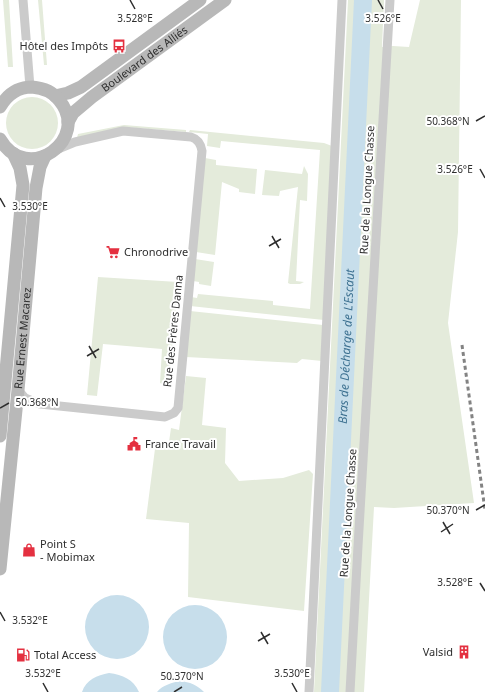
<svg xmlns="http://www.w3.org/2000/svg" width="485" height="692" font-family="'Noto Sans',sans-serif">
<rect width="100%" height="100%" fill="#fff"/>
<path fill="#e4ebdb" d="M3 0H9L13 67H8Z
M38 0H42L47 65H44Z
M348 0H384L382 47 393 46 409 47 420 0H461L458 232 448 323 474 503 394 508 374 507 364 692H314Z
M6 123a26 26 0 1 1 52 0a26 26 0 1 1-52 0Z
M124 125 186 130V132L124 127 77 138 78 134Z
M190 130 324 143 332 146 324 320 190 306 191 297 197 298 198 294 273 301V305L310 309 320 150 221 141 220 148 207 146 208 134 189 132Z
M205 158 216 160V165L257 169 255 194 239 192V189L222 182 215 255 196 252Z
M304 166 308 174 307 201 300 200 296 281 304 282 300 284H290L288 283 298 187 280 191 279 196 262 195 265 170 302 174Z
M195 259 214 262 211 286 199 284V282L193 281Z
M98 277 178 282 169 387 160 383 162 349 103 344 97 396 87 395Z
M190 311 323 325 322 361 302 359 297 363 186 357Z
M186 376 206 378 202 425 226 428 225 463 239 481 283 478 309 470 313 474 304 611 188 597 189 523 146 519 156 441 169 442 171 428 179 430Z"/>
<path fill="#c7deeb" d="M85 627a32 32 0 1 1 64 0a32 32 0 1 1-64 0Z
M163 637a32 32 0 1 1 64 0a32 32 0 1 1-64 0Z
M109 673C123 675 133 679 139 692H82C86 680 97 675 109 673Z
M180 681C190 682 197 685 204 692H157C163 685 171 683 180 681Z"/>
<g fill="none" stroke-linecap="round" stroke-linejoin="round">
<path stroke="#c7deeb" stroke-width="18" id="s1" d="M330 692 363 0"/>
<path stroke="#cbcbcb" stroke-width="9" d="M23 0 30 87
M18 390 25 398 40 404 165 417 174 413 178 408 202 151C201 145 198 139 191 137L123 131 75 142 58 149
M309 692 342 0
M350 692 358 546 390 0"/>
<g stroke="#b8b8b8" stroke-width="13">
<path d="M55 96 68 93 81 87 200 0"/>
<path d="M0 107C7 95 18 87 32 87 43 88 53 92 59 100 92 139 27 186 0 139"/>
<path id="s2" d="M68 122 73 113 92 97 225 0"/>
<path d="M0 436 23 185 20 168 13 153"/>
<path id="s3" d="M0 569 18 390 36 188 40 167 45 156"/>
</g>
<path stroke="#838383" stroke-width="3" stroke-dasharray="4 3" stroke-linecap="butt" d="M462 345 485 510"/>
</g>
<path fill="none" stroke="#2e2e2e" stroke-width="1.5" d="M130 0 135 9M378 0 383 9M476 121 485 116M480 169 485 178M0 198 5 207M272 236 279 248M269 246 281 239M89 346 96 358M87 356 99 349M0 408 9 403M476 510 485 505M443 522 450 534M441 532 453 524M480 583 485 591M0 612 5 621M261 632 268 644M258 641 270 634M43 683 48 692M292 683 297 692M174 692 182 687"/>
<defs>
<g id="bus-bare" transform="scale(1.08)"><path d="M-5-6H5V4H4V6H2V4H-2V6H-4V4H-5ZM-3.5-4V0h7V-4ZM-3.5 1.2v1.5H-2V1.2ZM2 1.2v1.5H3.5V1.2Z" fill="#e43040" stroke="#fff" stroke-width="2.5" paint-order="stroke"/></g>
<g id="supermarket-bare" transform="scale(1.08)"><path d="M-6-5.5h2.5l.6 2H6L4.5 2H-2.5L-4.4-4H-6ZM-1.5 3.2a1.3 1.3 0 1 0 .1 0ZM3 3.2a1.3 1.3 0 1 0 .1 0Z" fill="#e43040" stroke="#fff" stroke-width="2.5" paint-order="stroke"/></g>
<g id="civic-bare" transform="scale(1.08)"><path d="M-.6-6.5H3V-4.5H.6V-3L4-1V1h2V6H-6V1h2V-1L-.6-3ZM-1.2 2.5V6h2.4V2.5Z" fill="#e43040" stroke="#fff" stroke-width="2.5" paint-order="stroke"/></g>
<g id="shop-bare" transform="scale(1.08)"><path d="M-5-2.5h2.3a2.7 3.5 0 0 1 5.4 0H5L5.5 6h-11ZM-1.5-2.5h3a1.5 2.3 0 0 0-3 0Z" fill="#e43040" stroke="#fff" stroke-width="2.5" paint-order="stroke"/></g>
<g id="building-bare" transform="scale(1.08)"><path d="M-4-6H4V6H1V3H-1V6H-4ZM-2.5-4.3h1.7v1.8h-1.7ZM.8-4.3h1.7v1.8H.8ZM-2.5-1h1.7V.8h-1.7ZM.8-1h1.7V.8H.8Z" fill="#e43040" stroke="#fff" stroke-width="2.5" paint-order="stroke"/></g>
<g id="fuel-bare" transform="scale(1.08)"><path d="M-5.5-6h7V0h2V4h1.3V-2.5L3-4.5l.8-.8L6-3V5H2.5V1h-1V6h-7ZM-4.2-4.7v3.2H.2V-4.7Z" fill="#e43040" stroke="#fff" stroke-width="2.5" paint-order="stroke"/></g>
</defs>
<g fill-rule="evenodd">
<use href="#bus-bare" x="119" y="46"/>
<use href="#supermarket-bare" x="113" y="252"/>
<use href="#civic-bare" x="134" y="444"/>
<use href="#shop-bare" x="29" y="550"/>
<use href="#building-bare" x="464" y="652"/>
<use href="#fuel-bare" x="23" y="655"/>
</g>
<g text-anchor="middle" stroke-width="4" stroke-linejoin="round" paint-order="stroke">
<g font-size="11" fill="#2e2e2e" stroke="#fff" text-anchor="start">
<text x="108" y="50" text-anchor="end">Hôtel des Impôts</text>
<text x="124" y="256">Chronodrive</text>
<text x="145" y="448">France Travail</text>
<text x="40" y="548">Point S<tspan x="40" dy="13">- Mobimax</tspan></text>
<text x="453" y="656" text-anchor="end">Valsid</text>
<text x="34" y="659">Total Access</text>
</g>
<g font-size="11" fill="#2e2e2e" stroke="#fff">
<text dy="4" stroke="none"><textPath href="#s2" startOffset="100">Boulevard des Alliés</textPath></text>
<text transform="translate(367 190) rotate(-87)" y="4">Rue de la Longue Chasse</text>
<text transform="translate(173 331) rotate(-84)" y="4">Rue des Frères Danna</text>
<text dy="4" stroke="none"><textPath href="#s3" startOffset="232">Rue Ernest Macarez</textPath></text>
<text transform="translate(348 513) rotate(-86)" y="4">Rue de la Longue Chasse</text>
</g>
<g font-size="12" font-style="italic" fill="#3c7090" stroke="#fff">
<text dy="4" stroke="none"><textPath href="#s1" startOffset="346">Bras de Décharge de L'Escaut</textPath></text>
</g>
</g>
<g font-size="10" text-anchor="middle" fill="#2e2e2e" stroke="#fff" stroke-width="4" stroke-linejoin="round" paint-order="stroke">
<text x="135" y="22">3.528°E</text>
<text x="383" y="22">3.526°E</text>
<text x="448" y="125">50.368°N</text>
<text x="455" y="173">3.526°E</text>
<text x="30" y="210">3.530°E</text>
<text x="37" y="406">50.368°N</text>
<text x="448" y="514">50.370°N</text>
<text x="455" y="586">3.528°E</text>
<text x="30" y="624">3.532°E</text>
<text x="43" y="677">3.532°E</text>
<text x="292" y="677">3.530°E</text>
<text x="182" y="680">50.370°N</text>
</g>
</svg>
